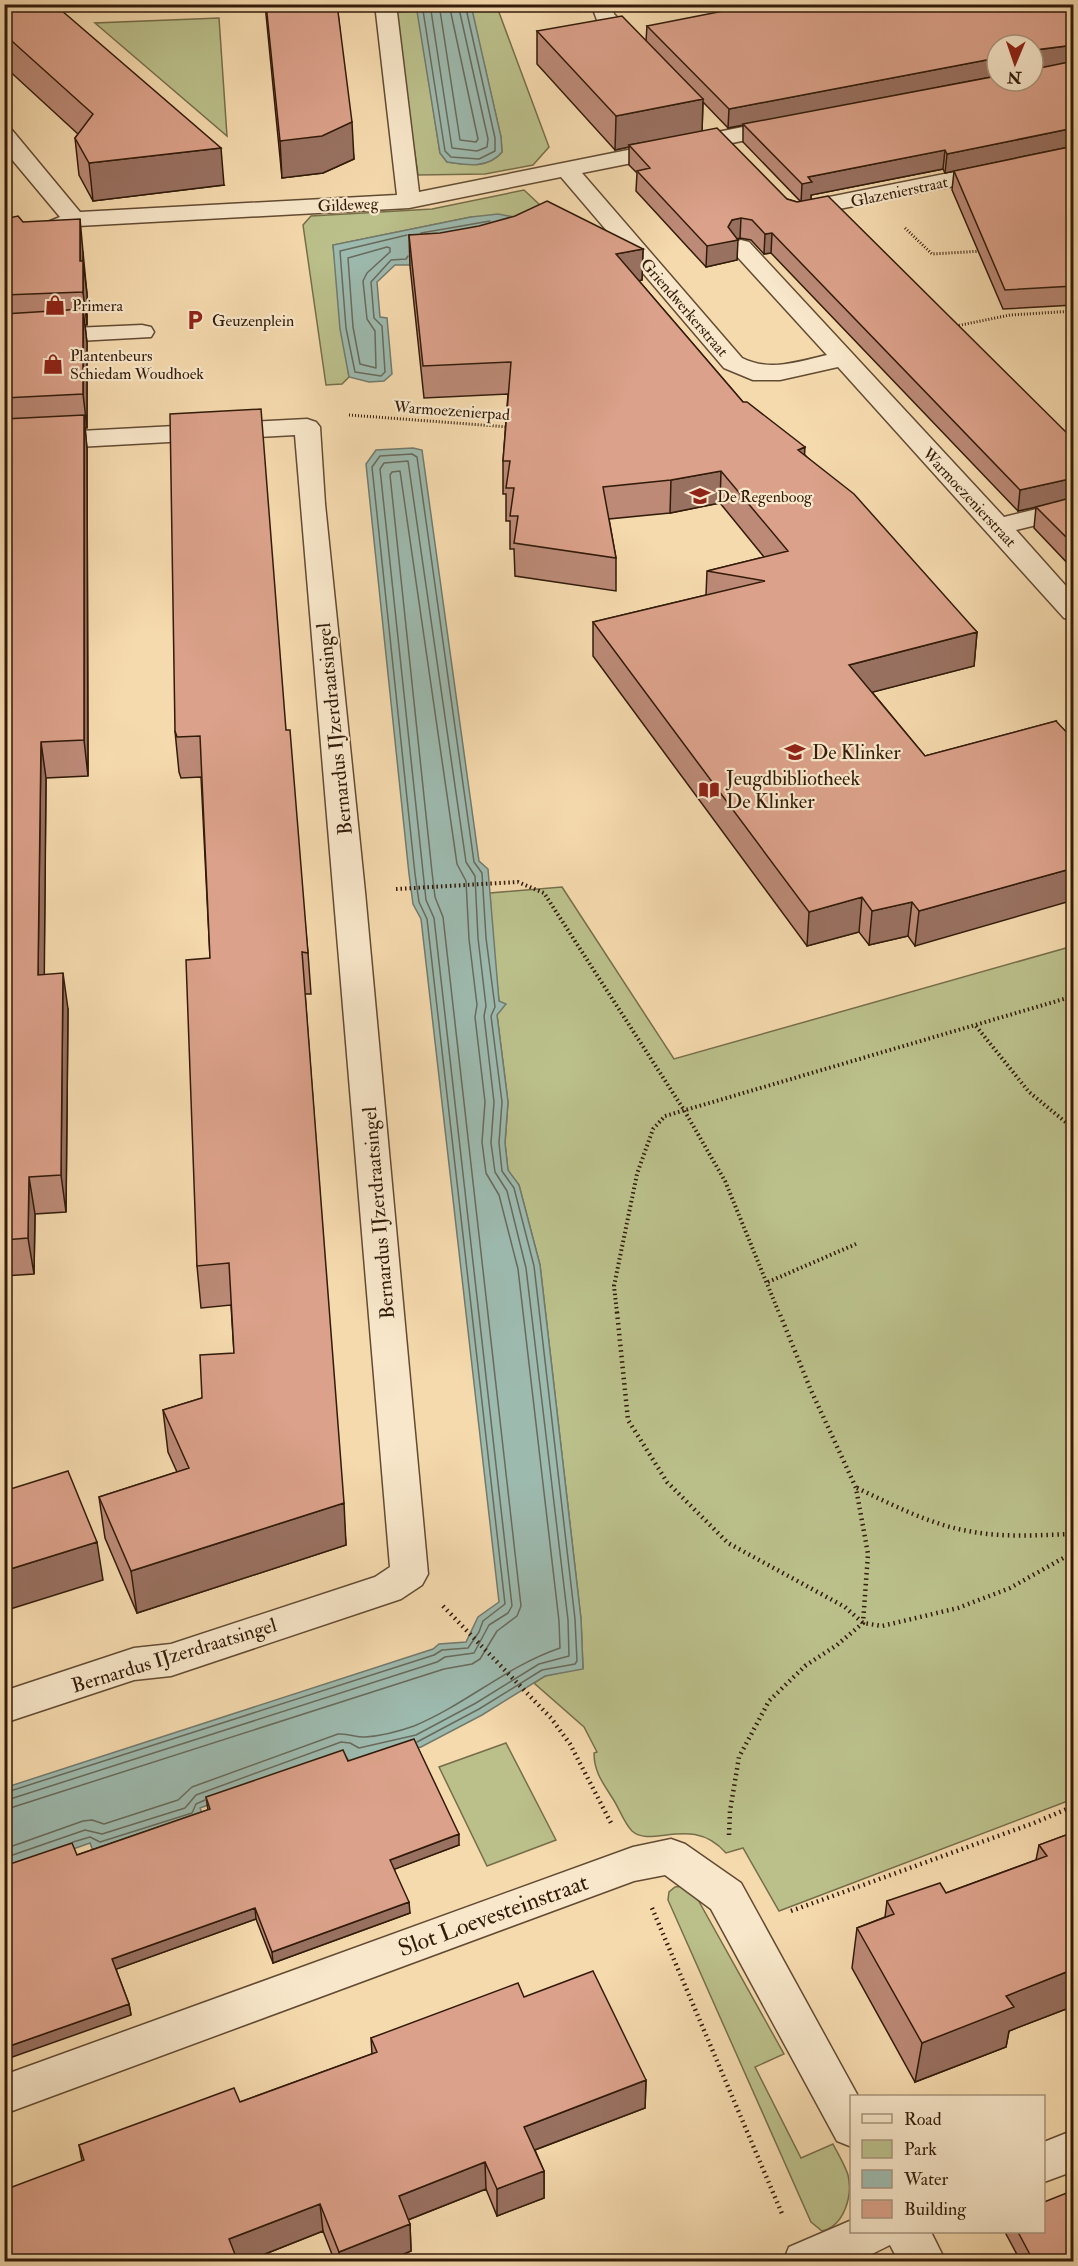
<svg xmlns="http://www.w3.org/2000/svg" width="1078" height="2266" font-family="'IM FELL Double Pica',serif">
<rect width="100%" height="100%" fill="#f5daae"/>
<filter id="stains"><feTurbulence type="fractalNoise" baseFrequency=".00333" numOctaves="4"/><feColorMatrix values="0 0 0 0 .2 0 0 0 0 .09 0 0 0 0 .02 0 0 0 .5 -.17"/></filter>
<radialGradient id="worn" r=".72"><stop offset=".6" stop-color="#630" stop-opacity="0"/><stop offset="1" stop-color="#630" stop-opacity=".3"/></radialGradient>
<path fill="#bbc08b" stroke="#766e4a" stroke-width="1.5" d="M497 7 549 147 533 165 485 174 418 175 394 12 418 11 440 153 447 162C467 165 488 169 502 152L501 137 471 8Z
M219 18 227 136 95 23Z
M524 190 556 220 471 217 333 245 349 377 342 384 326 385 303 225 311 216 432 209Z
M562 887 674 1059 1073 946V1799L779 1911 743 1848 726 1853C692 1814 652 1849 632 1831 624 1823 619 1808 613 1799 603 1783 594 1772 594 1753L597 1752 584 1727 534 1683 545 1676 583 1668 581 1619 540 1265 519 1185 508 1171 505 1143 508 1102 497 1015 499 1001 492 937 490 893Z
M506 1743 556 1840 487 1866 439 1767Z
M683 1886 692 1889 784 2054 755 2067 801 2158 833 2144C838 2154 845 2165 848 2175 853 2196 844 2226 822 2231L811 2222 668 1900 669 1892 675 1887Z"/>
<path fill="#9dbaaf" stroke="#727a6d" stroke-width="1.5" d="M416 5H471L501 137 502 152C488 169 466 165 447 162L440 153Z
M498 214 514 217 415 265H395L377 282 380 317 387 318 392 374 384 381 369 382 349 377 340 329 333 245 471 217Z
M413 448 422 450 479 861 488 869 499 1001 506 1004 497 1015 508 1102 505 1143 508 1170 519 1185 540 1265 581 1619 583 1669 545 1676 482 1715 421 1747 351 1764 345 1755 200 1808 203 1816 93 1851 90 1843 5 1873 4 1788 433 1649 439 1644 466 1642 478 1617 499 1602 421 919 413 904 409 874 366 464 376 450Z"/>
<g fill="none" stroke-linecap="round" stroke-linejoin="round">
<path stroke="#686a5c" stroke-width="1.5" d="M422 4 445 151 451 157 479 159 495 151V138L465 4
M430 4 452 148 477 151 487 147 488 139 458 4
M439 4 460 140 476 142 478 139 449 4
M421 233 490 221
M407 235 340 251 346 328 355 372 381 376 385 372 382 326 374 318 371 282 391 260 406 259 408 256
M387 247 390 248V252L367 273 363 281 367 319 375 331 376 368 360 364 353 327 348 258Z
M4 1793 434 1655 442 1650 468 1648 479 1632 483 1621 505 1604 427 919 419 902 415 874 372 467 380 456 412 454 417 457 474 862 482 873 486 938 495 1007 491 1016 502 1102 499 1143 502 1171 514 1188 534 1266 575 1619 577 1661 575 1664 542 1670 479 1709 417 1742
M4 1801 437 1662 445 1657 474 1653 489 1625 508 1613 512 1606 434 918 426 900 380 469 384 463 408 461 466 862 475 876 478 938 486 1006 484 1016 494 1102 491 1143 495 1172 507 1191 526 1268 568 1620 569 1656 539 1664 476 1703 416 1735 359 1748 350 1743 341 1742 196 1795 185 1808 102 1834 85 1830 4 1858
M4 1810 444 1669 472 1664 480 1659 497 1631 517 1616 521 1606 443 917 435 897 432 872 390 475 392 472 400 471 457 864 466 881 469 939 477 1005 475 1017 485 1102 482 1142 486 1173 499 1195 518 1269 559 1621 560 1648C507 1666 465 1705 414 1726 400 1731 380 1736 365 1737 357 1738 349 1733 338 1734L192 1787 178 1800 104 1824 92 1820 83 1821 4 1849
M73 1842 90 1837 100 1842 192 1813 196 1804 205 1800"/>
<g stroke="#634b33" stroke-width="3">
<path id="minor" d="M375 4H396L419 192 787 118 795 120 798 125 795 130 787 132 582 173 742 358C771 372 796 362 827 355L733 252 729 247 733 242 741 240 749 242 1004 517 1074 500V516L1016 530 1074 595V620L1064 618 838 367 780 380H753L724 368 561 177 409 208 78 226 37 243 4 251V237L21 233 60 217 4 150V128L12 130 80 212 397 195Z
M591 4H612L614 14 648 49 645 54 637 55 629 54 597 20Z
M1074 148V162L794 218 786 216 782 211 786 206 794 204Z
M142 325 151 327 154 332 151 337 4 345V331Z
M307 419 316 422 320 427 325 504 365 892 428 1574 422 1585 401 1599 171 1676 134 1680 4 1723V1691L134 1648 171 1644 375 1577 390 1567 295 435 4 451V435Z
M671 1839 685 1844 741 1883 858 2096H852V2147L837 2141 711 1909 665 1875 634 1881 4 2114V2075L633 1847Z
M1074 2130V2171L1044 2182V2142Z
M852 2220V2232H931L946 2262H899L890 2245 856 2262H783L789 2247Z"/>
</g>
<path stroke="#321b0a" stroke-width="3" stroke-dasharray="1 2" stroke-linecap="butt" d="M905 228 932 254 983 251
M956 326 1010 315 1074 311
M349 415 509 427"/>
<path stroke="#321b0a" stroke-width="4" stroke-dasharray="1.5 3" stroke-linecap="butt" d="M396 889 518 882 544 893 684 1110 725 1181 779 1313
M976 1026 1029 1092 1074 1129
M768 1282 856 1244
M617 1313 614 1286 637 1174 653 1129 665 1116 1074 996"/>
<path stroke="#321b0a" stroke-width="4.5" stroke-dasharray="1.5 4" stroke-linecap="butt" d="M617 1312 628 1420 667 1482 728 1543 845 1607 863 1623 882 1626 958 1608 1010 1588 1074 1552
M857 1488C893 1505 929 1524 968 1531 1003 1538 1039 1535 1074 1534
M443 1606 551 1718 570 1744 611 1823
M729 1835 730 1811 739 1757 769 1701 805 1666 837 1645 863 1623 868 1554 856 1488 810 1388 779 1312
M652 1908 783 2216
M791 1911 1034 1823 1074 1806"/>
<use href="#minor" fill="#f8e7ca" fill-rule="evenodd"/>
</g>
<path fill="#bc8a77" stroke="#321b0a" stroke-width="1.5" fill-rule="evenodd" d="M4 4 224 185 93 201 79 175 75 138 78 134 4 66Z
M265 4H337L354 159 323 173 282 178Z
M1074 4V146L945 173 943 169 811 195V199L1074 440V570L1034 528 1036 507 1018 511 771 253 764 254 751 240 740 238 737 239V260L706 267 636 191 637 173 629 165V147L615 150 537 64V31L646 41 647 26ZM997 45H1033V81H997ZM703 102 728 128 743 125V142L800 201 797 202 787 199 702 131Z
M1074 146V305L1003 309 952 190 954 171Z
M4 199 8 218 23 222 83 252 87 294V325H85L87 343V428H85L87 449 88 776 46 778 44 974 68 1009 66 1212 35 1214 34 1274 4 1276Z
M409 235 643 249 642 280 639 281 743 402 805 455 977 632 974 666 872 692 925 756 1056 721 915 946 908 936 869 945 859 932 807 946 593 656V622L706 595 707 571 764 557 720 503 670 513 609 519 616 558V591L515 576 514 549H510V521H506V494H503V461L508 394 424 398 410 266Z
M286 730 308 953 311 994H305L346 1545 137 1613 105 1538 99 1497 177 1472 168 1452 163 1410 202 1398 234 1353 231 1305 201 1308 197 1266 210 958 201 777 181 778 179 772 175 731Z
M348 1761 459 1845 394 1869 410 1913 273 1963 256 1919 116 1969 129 2004 131 2015 77 1855 208 1810 206 1797Z
M1074 1832V2006L1009 2031 1006 2047 915 2082 852 1968 857 1928 885 1917 887 1901 946 1893 1036 1860 1039 1845Z
M524 1997 646 2080 645 2108 535 2150 544 2171V2198L497 2216 486 2189 408 2220 410 2224 411 2251 385 2262H335L323 2231 245 2262H4L82 2161 79 2145 240 2102 372 2054 371 2038Z
M1007 2232H1044L1074 2262H1021L1006 2234Z"/>
<path fill="#997161" stroke="#321b0a" stroke-width="1.5" d="M1074 45V63L1033 69V59L1035 50Z
M997 58V76L728 128 729 109Z
M703 99 702 133 629 145V147L615 150 616 116Z
M352 122 354 159 323 173 282 178 280 141Z
M1074 128V146L945 173 947 154Z
M221 148 224 185 93 201 89 163Z
M945 150 943 169 811 195V200L801 203 802 184 808 177Z
M4 201H6L10 233 4 235Z
M741 218 740 238 731 241 738 240 737 260 706 267 707 246 728 227 732 220Z
M80 219 83 252V294L80 261Z
M772 233 771 253 764 254 765 234Z
M643 249 642 280 615 286 616 254Z
M83 261 87 294V325L83 292Z
M83 309 87 343V428L83 394Z
M84 415 87 449 88 776 84 740Z
M805 447 803 480 798 450Z
M721 471 720 503 670 513 671 480Z
M1074 478V499L1018 511 1020 490Z
M977 632 974 666 846 699 849 665Z
M41 742 46 778 44 1011 38 975Z
M1074 868V900L915 946 919 911Z
M862 897 859 932 807 946 809 912Z
M912 902 908 936 869 945 872 911Z
M63 973 68 1009 66 1212 61 1175Z
M29 1177 35 1214 34 1274 28 1238Z
M344 1503 346 1545 137 1613 131 1571Z
M97 1542 103 1580 4 1611V1571Z
M459 1834V1845L390 1871V1860Z
M409 1902 410 1913 273 1963 272 1952Z
M255 1908 256 1919 114 1970 112 1959Z
M1074 1969V2006L1009 2031 1006 2047 915 2082 922 2043 1006 1996Z
M129 2004 131 2015 4 2060V2048Z
M646 2080 645 2108 524 2154V2127Z
M485 2162 486 2189 400 2223 399 2196Z
M544 2171V2198L497 2216V2189Z
M320 2204 323 2231 245 2262H232L229 2239Z
M410 2224 411 2251 385 2262H340L339 2252Z"/>
<path fill="#dba18a" stroke="#321b0a" stroke-width="1.5" d="M4 4H54L221 148 89 163 75 138 93 114 4 34Z
M266 4H337L352 122 322 136 280 141Z
M759 4H1074V45L1035 50 1033 59V45H997V58L729 109 647 26Z
M622 16 703 99 616 116 537 31Z
M1074 61V128L947 154 945 150 808 177 812 182 802 184 743 124 997 76V81H1033V68L1035 69Z
M717 128 787 199 797 202 828 196 1074 440V478L1020 490 772 233 765 234 752 220 741 218 732 220 728 227 738 240 707 246 637 171 650 168 629 145Z
M1074 146V286L1005 290 954 171Z
M547 201 643 249 616 254 743 402H747L805 447 798 450 854 494 977 632 849 665 925 756 1056 721 1074 740V868L919 911 912 902 872 911 862 897 809 912 593 622 765 581 707 571 788 551 721 471 671 480 603 487 616 558 514 543 518 516H510L514 488H506L510 461H503L511 362 423 366 409 235 440 233 479 226 515 216Z
M18 216 23 222 80 219V261H83V292L4 295V219Z
M83 309V394L4 398V314Z
M261 409 286 730H290L308 953 302 952 344 1503 131 1571 99 1497 189 1468 163 1410 202 1398 200 1355 234 1353 229 1263 197 1266 186 960 210 958 200 736 177 737 175 731 170 414Z
M84 415V740L41 742 38 975 63 973 61 1175 29 1177 28 1238 4 1240V419Z
M1074 497V545L1036 507Z
M68 1471 97 1542 4 1571V1491Z
M414 1739 459 1834 390 1860 409 1902 272 1952 255 1908 112 1959 129 2004 4 2048V1866L72 1843 77 1855 210 1809 206 1797 343 1750 348 1761Z
M1074 1832V1969L1006 1996 1014 2007 922 2043 857 1928 894 1914 887 1901 940 1883 946 1893 1047 1856 1039 1845Z
M593 1971 646 2080 524 2127 544 2171 497 2189 485 2162 399 2196 410 2224 339 2252 320 2204 229 2239 238 2262H4V2190L84 2160 79 2145 234 2088 240 2102 377 2052 371 2038 518 1983 524 1997Z
M1074 2190V2262H1034L1018 2232H1044V2202Z"/>
<defs>
<g id="shop-bare" transform="scale(1.62)"><path d="M-5-2.5h2.3a2.7 3.5 0 0 1 5.4 0H5L5.5 6h-11ZM-1.5-2.5h3a1.5 2.3 0 0 0-3 0Z" fill="#8f2418" stroke="#f8e7ca" stroke-width="2.5" paint-order="stroke"/></g>
<g id="parking-bare" transform="scale(1.62)"><path d="M-3.5-5.5H1a3.5 3.5 0 0 1 0 7H-1V5.5H-3.5ZM-1-3.4V-.6H.8a1.4 1.4 0 0 0 0-2.8Z" fill="#8f2418" stroke="#f8e7ca" stroke-width="2.5" paint-order="stroke"/></g>
<g id="school-bare" transform="scale(1.62)"><path d="M0-5L7-2L0 1L-7-2ZM-4 1L0 2.5L4 1V4Q0 6-4 4Z" fill="#8f2418" stroke="#f8e7ca" stroke-width="2.5" paint-order="stroke"/></g>
<g id="library-bare" transform="scale(1.62)"><path d="M-6-4Q-3-5.5-.7-3.5V5Q-3 3-6 4ZM6-4Q3-5.5 .7-3.5V5Q3 3 6 4Z" fill="#8f2418" stroke="#f8e7ca" stroke-width="2.5" paint-order="stroke"/></g>
</defs>
<g fill-rule="evenodd">
<use href="#shop-bare" x="55" y="305"/>
<use href="#parking-bare" x="195" y="320"/>
<use href="#shop-bare" x="53" y="364"/>
<use href="#school-bare" x="700" y="496"/>
<use href="#school-bare" x="795" y="752"/>
<use href="#library-bare" x="709" y="790"/>
</g>
<g text-anchor="middle" stroke-width="4.5" stroke-linejoin="round" paint-order="stroke">
<g font-size="16" fill="#321b0a" stroke="#f8e7ca">
<text transform="translate(899 191) rotate(-12)" y="6">Glazenierstraat</text>
<text transform="translate(348 204) rotate(-3)" y="6">Gildeweg</text>
<text transform="translate(685 307) rotate(49)" y="6">Griendwerkerstraat</text>
<text transform="translate(452 410) rotate(4)" y="6">Warmoezenierpad</text>
<text transform="translate(970 497) rotate(47)" y="6">Warmoezenierstraat</text>
</g>
<g font-size="16" fill="#321b0a" stroke="#f8e7ca" text-anchor="start">
<text x="72" y="311">Primera</text>
<text x="212" y="326">Geuzenplein</text>
<text x="70" y="361">Plantenbeurs<tspan x="70" dy="18">Schiedam Woudhoek</tspan></text>
<text x="717" y="502">De Regenboog</text>
</g>
<g font-size="20" fill="#321b0a" stroke="#f8e7ca">
<text transform="translate(334 729) rotate(-96)" y="7">Bernardus IJzerdraatsingel</text>
<text transform="translate(378 1213) rotate(-95)" y="7">Bernardus IJzerdraatsingel</text>
<text transform="translate(174 1655) rotate(-17)" y="7">Bernardus IJzerdraatsingel</text>
</g>
<g font-size="20" fill="#321b0a" stroke="#f8e7ca" text-anchor="start">
<text x="812" y="759">De Klinker</text>
<text x="726" y="785">Jeugdbibliotheek<tspan x="726" dy="23">De Klinker</tspan></text>
</g>
<g font-size="24" fill="#321b0a" stroke="#f8e7ca">
<text transform="translate(493 1915) rotate(-20)" y="8">Slot Loevesteinstraat</text>
</g>
</g>
<rect width="1078" height="2266" fill="none" stroke="#f5daae" stroke-width="24"/>
<rect x="6" y="6" width="1066" height="2254" fill="none" stroke="#321b0a" stroke-width="3"/>
<rect x="12" y="12" width="1054" height="2242" fill="none" stroke="#321b0a" stroke-width="1.5"/>
<rect x="850" y="2095" width="195" height="138" fill="#f8e7ca" stroke="#a9957d" stroke-width="1.5"/>
<rect x="862" y="2114" width="30" height="9" fill="#f8e7ca" stroke="#a9957d" stroke-width="1.5"/>
<text x="904" y="2125" font-size="18" fill="#321b0a">Road</text>
<rect x="862" y="2140" width="30" height="18" fill="#bbc08b" stroke="#a9957d" stroke-width="1.5"/>
<text x="904" y="2155" font-size="18" fill="#321b0a">Park</text>
<rect x="862" y="2170" width="30" height="18" fill="#9dbaaf" stroke="#a9957d" stroke-width="1.5"/>
<text x="904" y="2185" font-size="18" fill="#321b0a">Water</text>
<rect x="862" y="2200" width="30" height="18" fill="#dba18a" stroke="#a9957d" stroke-width="1.5"/>
<text x="904" y="2215" font-size="18" fill="#321b0a">Building</text>
<g transform="translate(1015 63) rotate(182)"><circle r="28" fill="#f8e7ca" stroke="#a9957d" stroke-width="1.5"/>
<path d="M0-4.5L10 22L0 15L-10 22Z" fill="#8f2418"/>
<text y="-9" font-size="16" font-weight="bold" text-anchor="middle" fill="#321b0a">N</text>
</g>
<rect width="100%" height="100%" filter="url(#stains)"/>
<rect width="100%" height="100%" fill="url(#worn)"/>
</svg>
